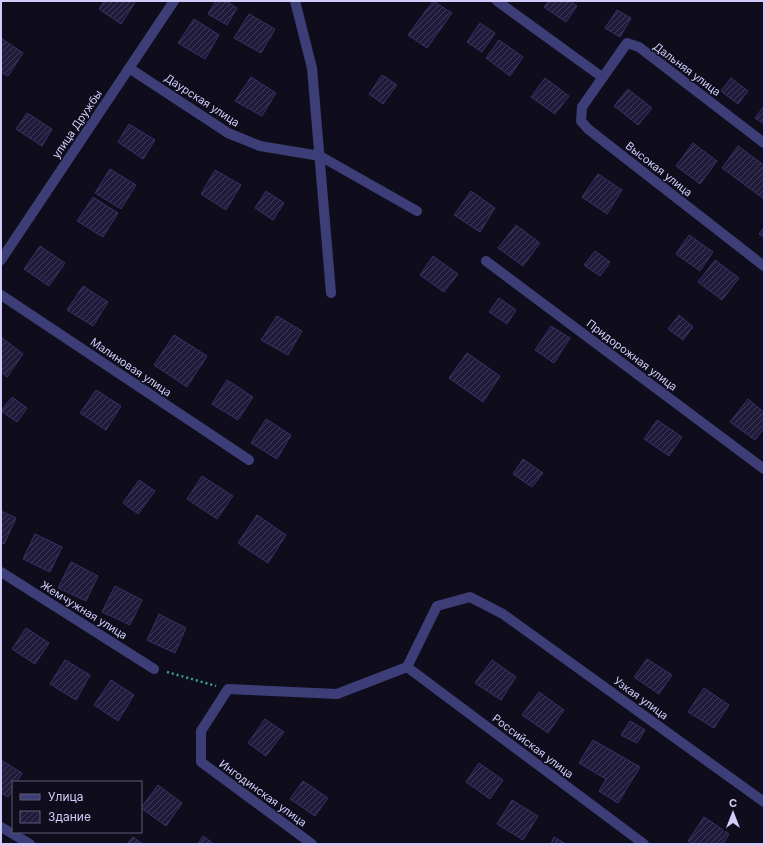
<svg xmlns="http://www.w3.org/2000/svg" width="765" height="845" font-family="Inter,sans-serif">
<defs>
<pattern id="building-hatch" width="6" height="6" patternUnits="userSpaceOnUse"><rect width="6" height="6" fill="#201b3b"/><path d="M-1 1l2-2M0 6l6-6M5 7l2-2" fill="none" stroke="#3f3b58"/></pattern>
</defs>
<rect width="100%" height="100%" fill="#0f0d1c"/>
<path fill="url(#building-hatch)" stroke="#373065" d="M104 1H136L121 24 99 9Z
M216 1H226L237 8 227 25 208 14Z
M433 1 452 13 427 48 408 35Z
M549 1H570L577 6 566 22 544 7Z
M617 10 631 18 620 37 605 28Z
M249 14 275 29 261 53 234 38Z
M194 19 219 35 205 59 178 43Z
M480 23 495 33 482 52 467 42Z
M1 38 23 53 8 76 1 72Z
M499 40 523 57 510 76 486 58Z
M382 75 397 85 383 104 369 94Z
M251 77 276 93 262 116 235 101Z
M545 78 569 96 555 114 531 97Z
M731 78 748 91 738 104 721 91Z
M628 89 652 108 638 125 614 106Z
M764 106V124L755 118Z
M27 113 52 129 42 146 16 129Z
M129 124 155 140 143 159 118 142Z
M693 143 717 161 700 184 676 166Z
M738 146 764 165V199L722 168Z
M110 169 136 185 121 209 95 193Z
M215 170 241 185 226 210 201 194Z
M598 174 622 190 607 214 582 197Z
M266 191 284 203 273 220 255 208Z
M471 191 495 208 480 232 454 215Z
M93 197 118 213 103 237 77 221Z
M516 225 540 243 523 266 498 248Z
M764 227V238L759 234Z
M689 235 713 252 700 271 676 254Z
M40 246 65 263 49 286 24 269Z
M595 251 610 262 600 276 584 265Z
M433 256 458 274 444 292 420 275Z
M715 260 739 278 722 300 698 282Z
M83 286 108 302 93 326 67 310Z
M499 298 516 310 507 324 489 312Z
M679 315 693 327 683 340 668 329Z
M277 316 302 331 288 355 261 340Z
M551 326 570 338 554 363 535 350Z
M174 335 207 356 187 387 154 365Z
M1 337 23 354 7 377 1 372Z
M467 353 500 376 483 402 449 378Z
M227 380 253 397 238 420 212 404Z
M96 390 121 406 106 430 80 413Z
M12 397 27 408 17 422 1 411Z
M748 399 764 412V428L755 440 730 422Z
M266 419 291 435 277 459 251 443Z
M657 420 682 437 669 456 644 439Z
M523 459 543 473 532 487 513 474Z
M202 476 233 496 217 519 187 499Z
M139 480 155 491 138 514 123 503Z
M1 511 16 518 4 544 1 543Z
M257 515 286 535 268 563 238 543Z
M35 534 62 547 50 572 23 559Z
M71 562 98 576 86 601 58 588Z
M115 586 142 600 130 625 102 612Z
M159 614 186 628 175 653 147 640Z
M26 628 49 643 35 664 12 649Z
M647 659 672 675 659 694 634 677Z
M65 660 90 675 76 700 50 684Z
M492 660 516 677 501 700 475 683Z
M111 680 134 695 118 721 94 705Z
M704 688 729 705 714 728 688 712Z
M539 692 564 710 548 733 522 715Z
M265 719 284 732 266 756 248 743Z
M630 721 645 730 637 743 621 735Z
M593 740 640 767 618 803 599 791 606 779 579 763Z
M1 760 22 773 17 782H13V789L8 797 1 793Z
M479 763 503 780 490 799 466 782Z
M303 781 328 798 315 816 290 799Z
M158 785 182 803 166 826 141 808Z
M512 800 538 816 523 840 497 824Z
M704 817 729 834 723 844H694L688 841Z
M203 836 214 844H198Z
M133 837 143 844H127Z
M554 837 566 844H551Z"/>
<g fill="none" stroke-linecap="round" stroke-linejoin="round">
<path stroke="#38a396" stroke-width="2.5" stroke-dasharray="2 3" stroke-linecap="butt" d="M167 672 216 686"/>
<path stroke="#3d3e77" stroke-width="10" d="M295 1 312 68 331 293
M497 1 602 77
M129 68 228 133 260 146 320 156 417 211
M764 143 639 47 627 43 582 107 581 121 588 129 764 266
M1 260 174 1
M486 261 764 469
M1 295 249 460
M1 572 154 669
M407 667 644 844
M1 827 30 844
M312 844 201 762V731L228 689 337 694 407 667 437 606 470 597 503 614 764 802"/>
</g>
<g text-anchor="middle" stroke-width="3" stroke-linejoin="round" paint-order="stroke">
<g font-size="11" fill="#d0cdfa" stroke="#0f0d1c">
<text transform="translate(687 69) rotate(37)" y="4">Дальняя улица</text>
<text transform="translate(202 100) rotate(33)" y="4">Даурская улица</text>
<text transform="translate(77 124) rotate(-56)" y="4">улица Дружбы</text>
<text transform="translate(659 169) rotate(38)" y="4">Высокая улица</text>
<text transform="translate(632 355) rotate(37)" y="4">Придорожная улица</text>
<text transform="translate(131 367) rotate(34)" y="4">Малиновая улица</text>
<text transform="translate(84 610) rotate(32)" y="4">Жемчужная улица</text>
<text transform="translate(641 698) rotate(36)" y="4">Узкая улица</text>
<text transform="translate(533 746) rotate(37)" y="4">Российская улица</text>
<text transform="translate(263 793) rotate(36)" y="4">Ингодинская улица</text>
</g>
</g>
<rect width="765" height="845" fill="none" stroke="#d0cdfa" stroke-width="4"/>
<rect x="12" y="781" width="130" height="52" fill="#0f0d1c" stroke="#5c5a75"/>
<rect x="20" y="794" width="20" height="6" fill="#3d3e77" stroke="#5c5a75"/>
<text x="48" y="801" font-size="12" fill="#d0cdfa">Улица</text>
<rect x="20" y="811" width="20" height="12" fill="url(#building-hatch)" stroke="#5c5a75"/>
<text x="48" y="821" font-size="12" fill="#d0cdfa">Здание</text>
<g transform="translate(733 813)" stroke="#0f0d1c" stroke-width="3" paint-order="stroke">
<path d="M0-3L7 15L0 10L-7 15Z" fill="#d0cdfa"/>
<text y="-6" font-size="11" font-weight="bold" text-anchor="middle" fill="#d0cdfa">С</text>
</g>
</svg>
